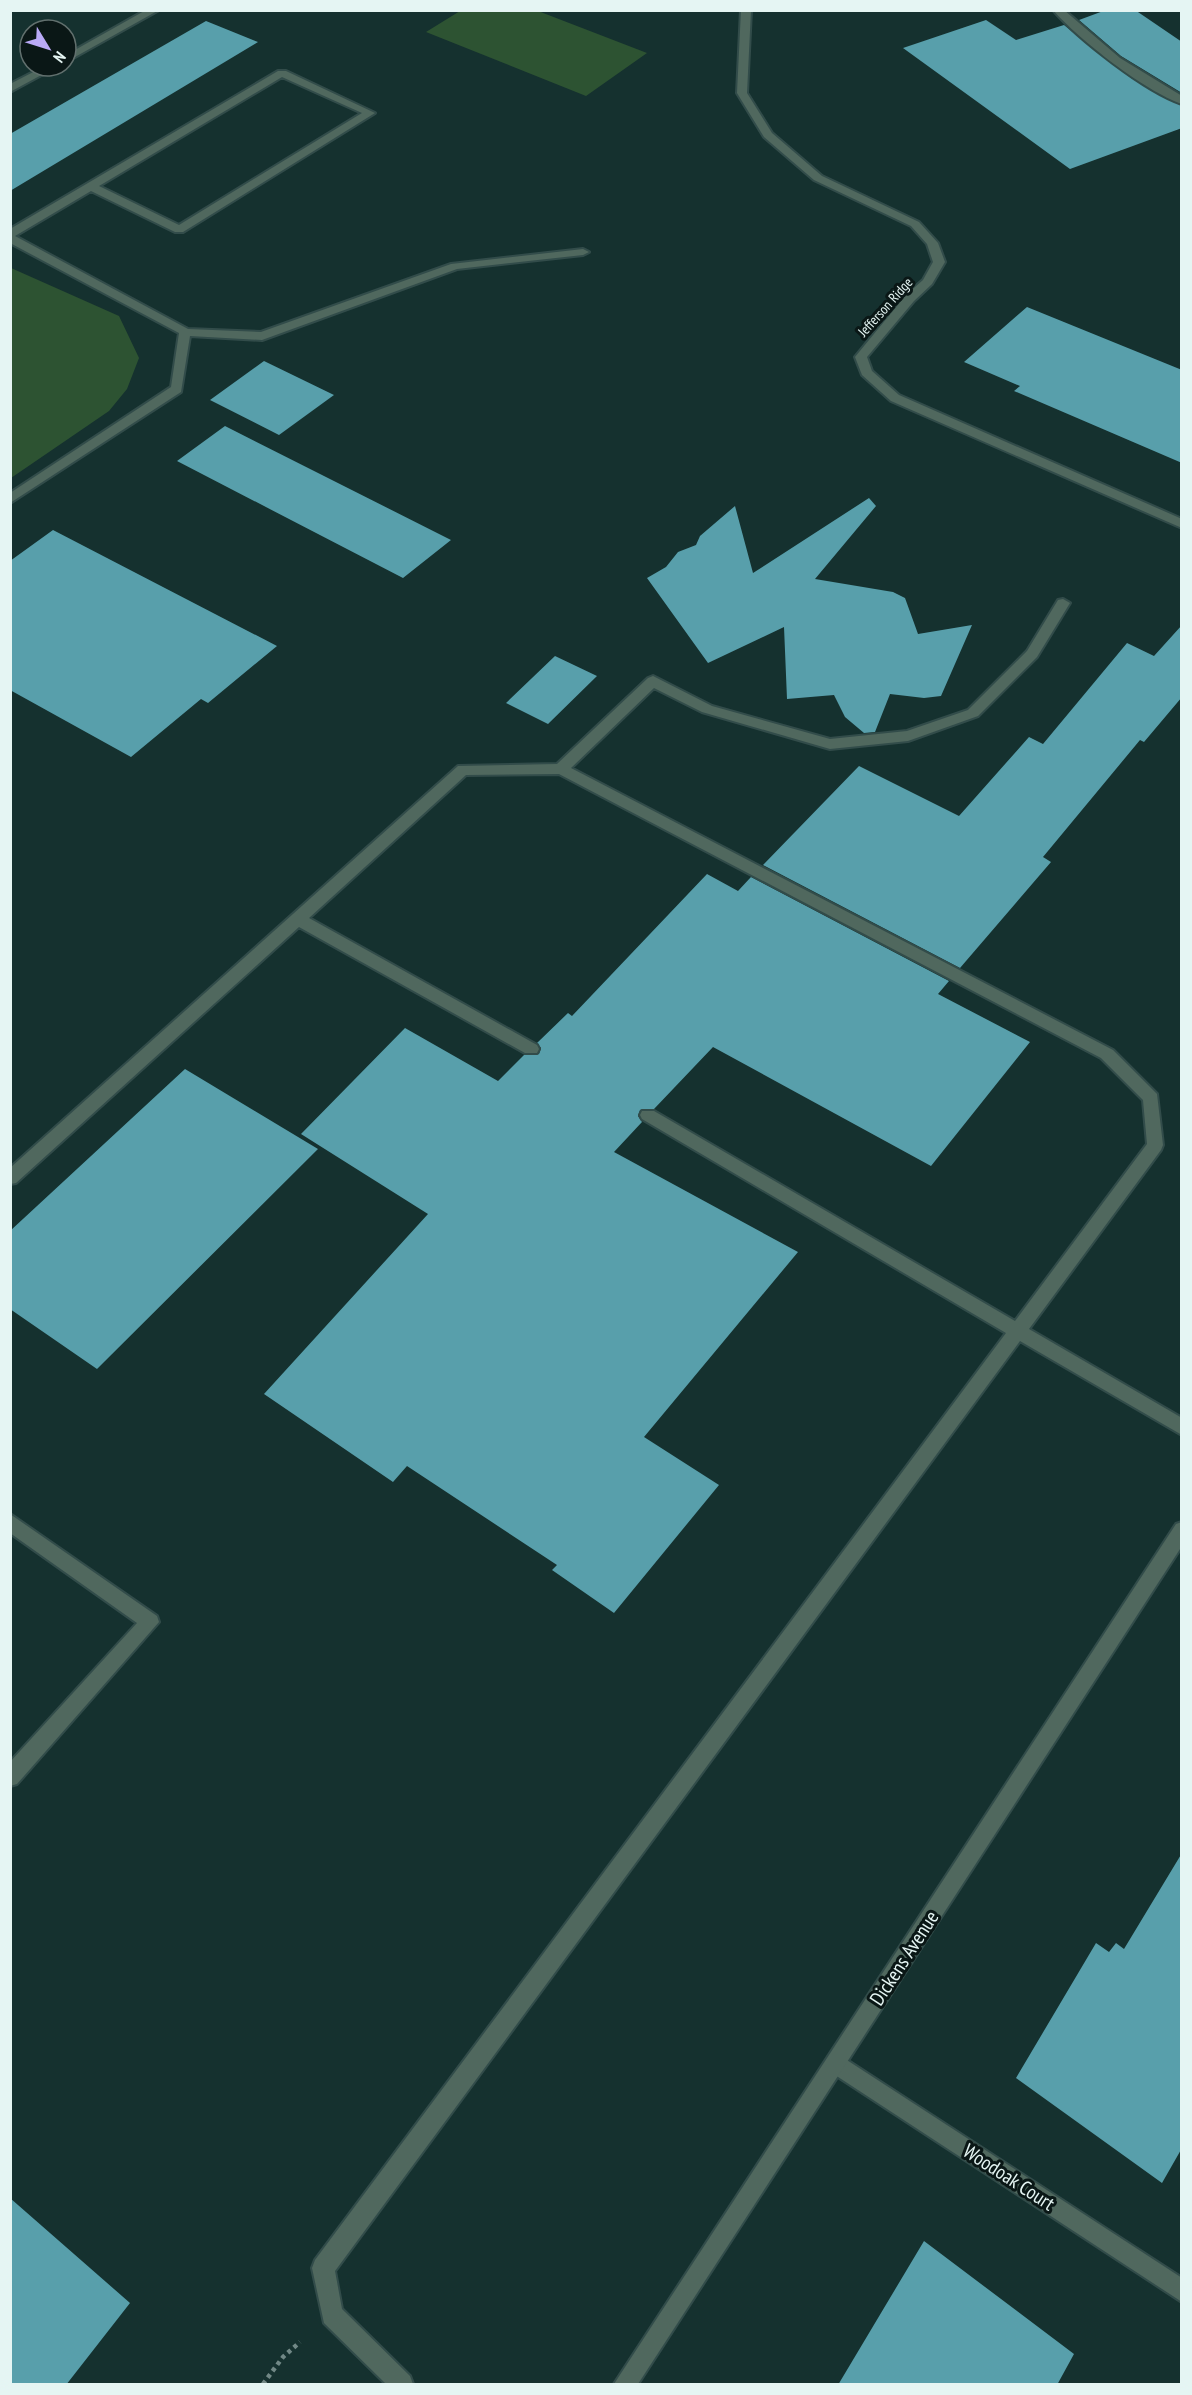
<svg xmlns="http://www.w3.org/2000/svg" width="1192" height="2395" font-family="'PT Sans Narrow',sans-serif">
<rect width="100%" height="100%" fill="#15312f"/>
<path fill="#2d5332" d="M460 11H538L647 53 586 96 426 32Z
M11 268 119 316 139 358 127 389 109 411 11 478Z"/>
<path fill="#589fab" d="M1106 10H1135L1182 42V93L1121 56 1079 20Z
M986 20 1016 40 1064 25 1131 78 1182 106V128L1070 169 903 48Z
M206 21 258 42 10 191V134Z
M1027 307 1182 370V463L1014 391 1020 386 964 362Z
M264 361 334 395 279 435 210 400Z
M225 426 451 540 403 578 177 461Z
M869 498 876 506 815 579 893 592 905 598 918 634 972 625 941 696 924 698 890 694 875 732 864 733 845 717 834 695 787 699 784 627 708 663 647 578 666 567 678 552 696 545 700 536 735 506 753 573Z
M53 530 277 646 208 703 201 699 131 757 10 690V561Z
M1182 625V697L1144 742 1140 740 1043 857 1051 862 960 968 763 865 859 766 959 816 1029 737 1043 744 1127 643 1154 656Z
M555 656 597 676 548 724 506 703Z
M707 874 738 891 751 877 949 981 938 994 1030 1042 931 1166 713 1047 654 1109 640 1110 638 1116 642 1122 614 1152 798 1252 644 1437 719 1485 614 1613 552 1570 557 1565 407 1466 393 1482 264 1394 428 1214 301 1134 405 1028 498 1081 524 1055 539 1054 541 1048 537 1043 568 1013 572 1016Z
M185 1069 318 1149 97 1369 10 1309V1231Z
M1182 1853V2148L1162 2183 1016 2078 1096 1943 1109 1952 1116 1943 1124 1949Z
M10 2198 130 2303 66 2385H10Z
M924 2241 1074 2354 1057 2385H838Z"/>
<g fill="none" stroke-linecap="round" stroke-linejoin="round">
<g stroke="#324c4a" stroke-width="4">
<path id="service" d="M146 10H159L66 62V55Z
M741 10H751L747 93 772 133 822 176 919 222 938 243 945 262 932 284 914 301 867 357 872 371 899 395 1182 519V528L891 401 862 375 855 357 906 295 923 280 933 262 927 244 911 226 814 180 764 137 737 93Z
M1053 10H1064L1120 58 1182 96V104C1146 92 1078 39 1053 10Z
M45 66H58L10 92V84Z
M278 71H286L375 113 183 232H175L91 191 15 236 188 329 261 332 451 264 583 249 589 252 583 255 457 269 262 340 190 336 181 392 10 503V493L171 387 179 333 10 243V229ZM282 77 362 113 179 225 99 186Z
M1063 599 1070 603 1037 657 978 716 908 741 830 749 702 712 654 688 571 768 1113 1050 1157 1094 1163 1145 1161 1150 1029 1329 1182 1418V1435L1020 1341 335 2271 342 2309 410 2376 413 2384H386L324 2323 312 2268 315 2260 1006 1333 642 1119 640 1115 642 1111H654L1015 1321 1147 1144 1143 1100 1101 1058 559 774 466 775 309 918 537 1045 539 1049 537 1053H525L299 927 16 1183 10 1184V1168L458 766 557 764 648 678 653 676 712 706 830 739 907 731 968 710 1027 651 1058 600Z
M10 1514 157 1616 159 1622 17 1784 10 1786V1762L137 1623 10 1533Z"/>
</g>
<g stroke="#324c4a" stroke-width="4">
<path id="minor" d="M836 2053 1182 2278V2302L829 2071 825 2064 829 2057Z"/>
</g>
<g stroke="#324c4a" stroke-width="4">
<path id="tertiary" d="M1182 1522V1546L638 2384H614L1176 1524Z"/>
</g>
<path stroke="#718886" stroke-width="4.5" stroke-dasharray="4 4" stroke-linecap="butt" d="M263 2384 283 2357 300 2342"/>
<use href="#service" fill="#50685e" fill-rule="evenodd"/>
<use href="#minor" fill="#50685e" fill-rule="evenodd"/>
<use href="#tertiary" fill="#50685e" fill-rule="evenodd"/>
</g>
<g text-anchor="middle" stroke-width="6" stroke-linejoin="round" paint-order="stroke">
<g font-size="14" fill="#e5f5f3" stroke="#0a1716">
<text transform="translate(885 307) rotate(-48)" y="5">Jefferson Ridge</text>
</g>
<g font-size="20" fill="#e5f5f3" stroke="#0a1716">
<text transform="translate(904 1958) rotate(-57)" y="7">Dickens Avenue</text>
<text transform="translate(1009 2177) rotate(33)" y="7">Woodoak Court</text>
</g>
</g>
<rect width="1192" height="2395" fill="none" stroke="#e5f5f3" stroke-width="24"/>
<g transform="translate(48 48) rotate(128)"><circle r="28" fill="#0a1716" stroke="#62706e" stroke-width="1.5"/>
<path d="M0-4.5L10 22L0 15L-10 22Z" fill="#baaaf7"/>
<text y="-9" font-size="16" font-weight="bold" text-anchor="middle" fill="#e5f5f3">N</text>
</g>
</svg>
